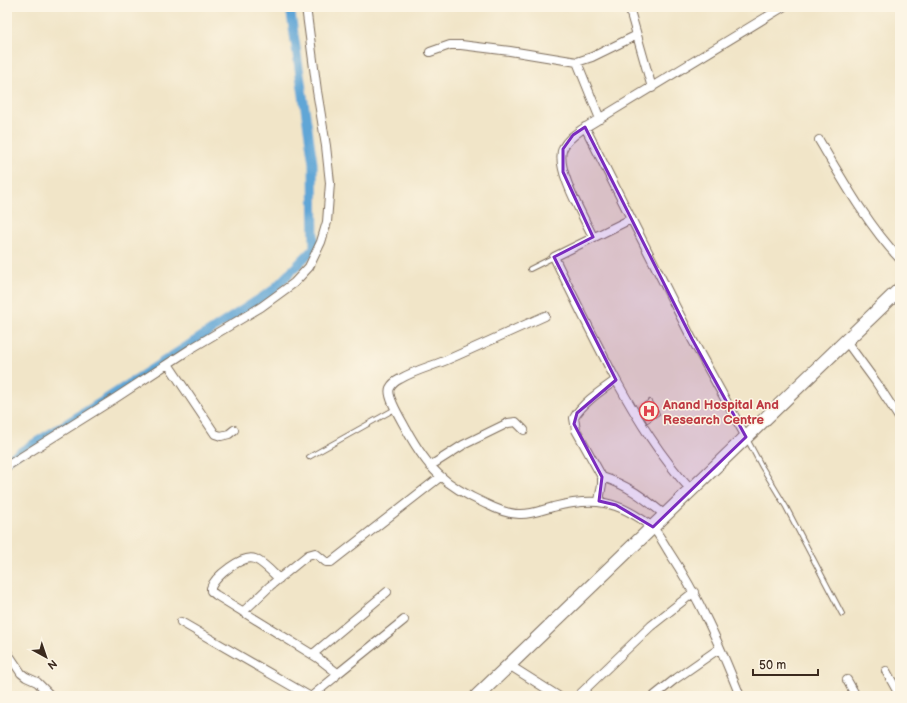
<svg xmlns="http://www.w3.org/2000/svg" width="907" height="703" font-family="'Balsamiq Sans',sans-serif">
<rect width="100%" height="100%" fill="#fcf5e5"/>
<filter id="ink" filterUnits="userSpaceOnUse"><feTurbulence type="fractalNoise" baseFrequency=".025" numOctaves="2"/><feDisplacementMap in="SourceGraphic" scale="8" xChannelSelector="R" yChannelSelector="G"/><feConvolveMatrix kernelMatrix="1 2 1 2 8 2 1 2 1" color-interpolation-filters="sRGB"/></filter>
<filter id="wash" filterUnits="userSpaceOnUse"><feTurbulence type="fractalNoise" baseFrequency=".012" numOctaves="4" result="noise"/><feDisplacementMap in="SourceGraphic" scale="16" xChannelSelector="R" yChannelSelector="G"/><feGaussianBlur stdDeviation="0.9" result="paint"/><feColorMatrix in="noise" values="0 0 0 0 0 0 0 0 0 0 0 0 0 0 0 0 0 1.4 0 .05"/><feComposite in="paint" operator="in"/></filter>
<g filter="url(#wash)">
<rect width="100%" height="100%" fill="#f1e5c8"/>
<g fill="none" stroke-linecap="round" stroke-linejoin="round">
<path stroke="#60a6d6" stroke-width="9" d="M7 460 101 402 273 290 314 248 313 163 290 7"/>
</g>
<g id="blocks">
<path fill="#dfa596" d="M650 399 660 414 647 423 638 407Z"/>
</g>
</g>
<g filter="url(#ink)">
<use href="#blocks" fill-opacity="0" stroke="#7b6b5a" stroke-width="1"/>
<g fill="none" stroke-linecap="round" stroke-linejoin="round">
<g stroke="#7b6b5a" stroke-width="6">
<path id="lane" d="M530 269 554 257
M747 439 762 467 786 507 842 614
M309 457 395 409"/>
</g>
<g stroke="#7b6b5a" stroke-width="10">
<path id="street" d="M629 7 652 88
M430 52 450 45H461L510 51 577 62 592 57 637 35
M577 62 600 119
M585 127 692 339 746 437
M819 140C842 179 869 227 900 259
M631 219 554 257C574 298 594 339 616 380 638 420 660 456 691 490
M593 237C584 217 554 168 563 148 567 140 574 135 581 130L783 7
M545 316C513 330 481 345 449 359 433 366 415 370 400 379 396 381 392 384 390 388 386 396 402 421 406 429 428 469 444 485 486 504 496 509 507 514 519 514 530 515 542 510 553 507 594 497 617 500 651 526 658 532 664 544 669 552 699 597 720 646 740 696
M846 341 876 382 900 419
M168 364 215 434 221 436 229 434 234 430
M7 466 114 399 192 348 261 307 294 283 309 267 321 242 327 222 330 183 326 146 317 91 306 7
M430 466 463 445 508 423 516 422 524 430
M602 477C628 485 644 498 665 515
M599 501 602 484V477L576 430 574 418C582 403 602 390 616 380
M279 579C272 572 264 563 255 559 243 554 214 577 211 588V591L216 595 318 658 336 672 335 677 312 696
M243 612 270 586 308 555 315 553 326 562H331L440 477
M181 622 309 696
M7 652 21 673 26 677 37 682 51 696
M313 654 387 592
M509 665 558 696
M886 671 900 696
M336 675 404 620
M847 680 856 696
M578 696 651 626 694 592
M654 696 674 680 720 648"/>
</g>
<g stroke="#7b6b5a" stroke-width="15">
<path id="primary" d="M477 696 900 289"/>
</g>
<use href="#lane" stroke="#fff" stroke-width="4"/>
<use href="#street" stroke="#fff" stroke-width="8"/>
<use href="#primary" stroke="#fff" stroke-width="13"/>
</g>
</g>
<path fill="#7b2cbf" fill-opacity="0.2" stroke="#7b2cbf" stroke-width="3" stroke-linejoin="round" d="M585 127 692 339 746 437 653 527 616 505 599 501 602 477 574 424 577 413 616 380 554 257 593 237 563 172V149L573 135Z"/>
<defs>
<g id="hospital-ring" transform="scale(1)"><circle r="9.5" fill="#fcf5e5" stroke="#e0444e" stroke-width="1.5"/><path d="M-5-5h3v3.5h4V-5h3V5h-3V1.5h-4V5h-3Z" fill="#e0444e"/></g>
</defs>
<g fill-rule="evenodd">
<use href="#hospital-ring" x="649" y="411"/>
</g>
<g text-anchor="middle" stroke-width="3" stroke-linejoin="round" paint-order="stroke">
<g font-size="13" font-weight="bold" fill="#be3a42" stroke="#fcf5e5" text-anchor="start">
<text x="663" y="409">Anand Hospital And<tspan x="663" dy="15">Research Centre</tspan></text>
</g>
</g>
<rect width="907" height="703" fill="none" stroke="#fcf5e5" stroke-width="24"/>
<g transform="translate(46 657) rotate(140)" stroke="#fcf5e5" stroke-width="3" paint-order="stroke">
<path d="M0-3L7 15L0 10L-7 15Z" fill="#3b2a1e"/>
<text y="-6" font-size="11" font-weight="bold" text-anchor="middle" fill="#3b2a1e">N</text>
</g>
<path d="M753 669v6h65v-6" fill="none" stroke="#3b2a1e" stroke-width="2"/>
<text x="759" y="669" font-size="12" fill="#3b2a1e" stroke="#fcf5e5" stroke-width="3" paint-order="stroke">50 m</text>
</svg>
